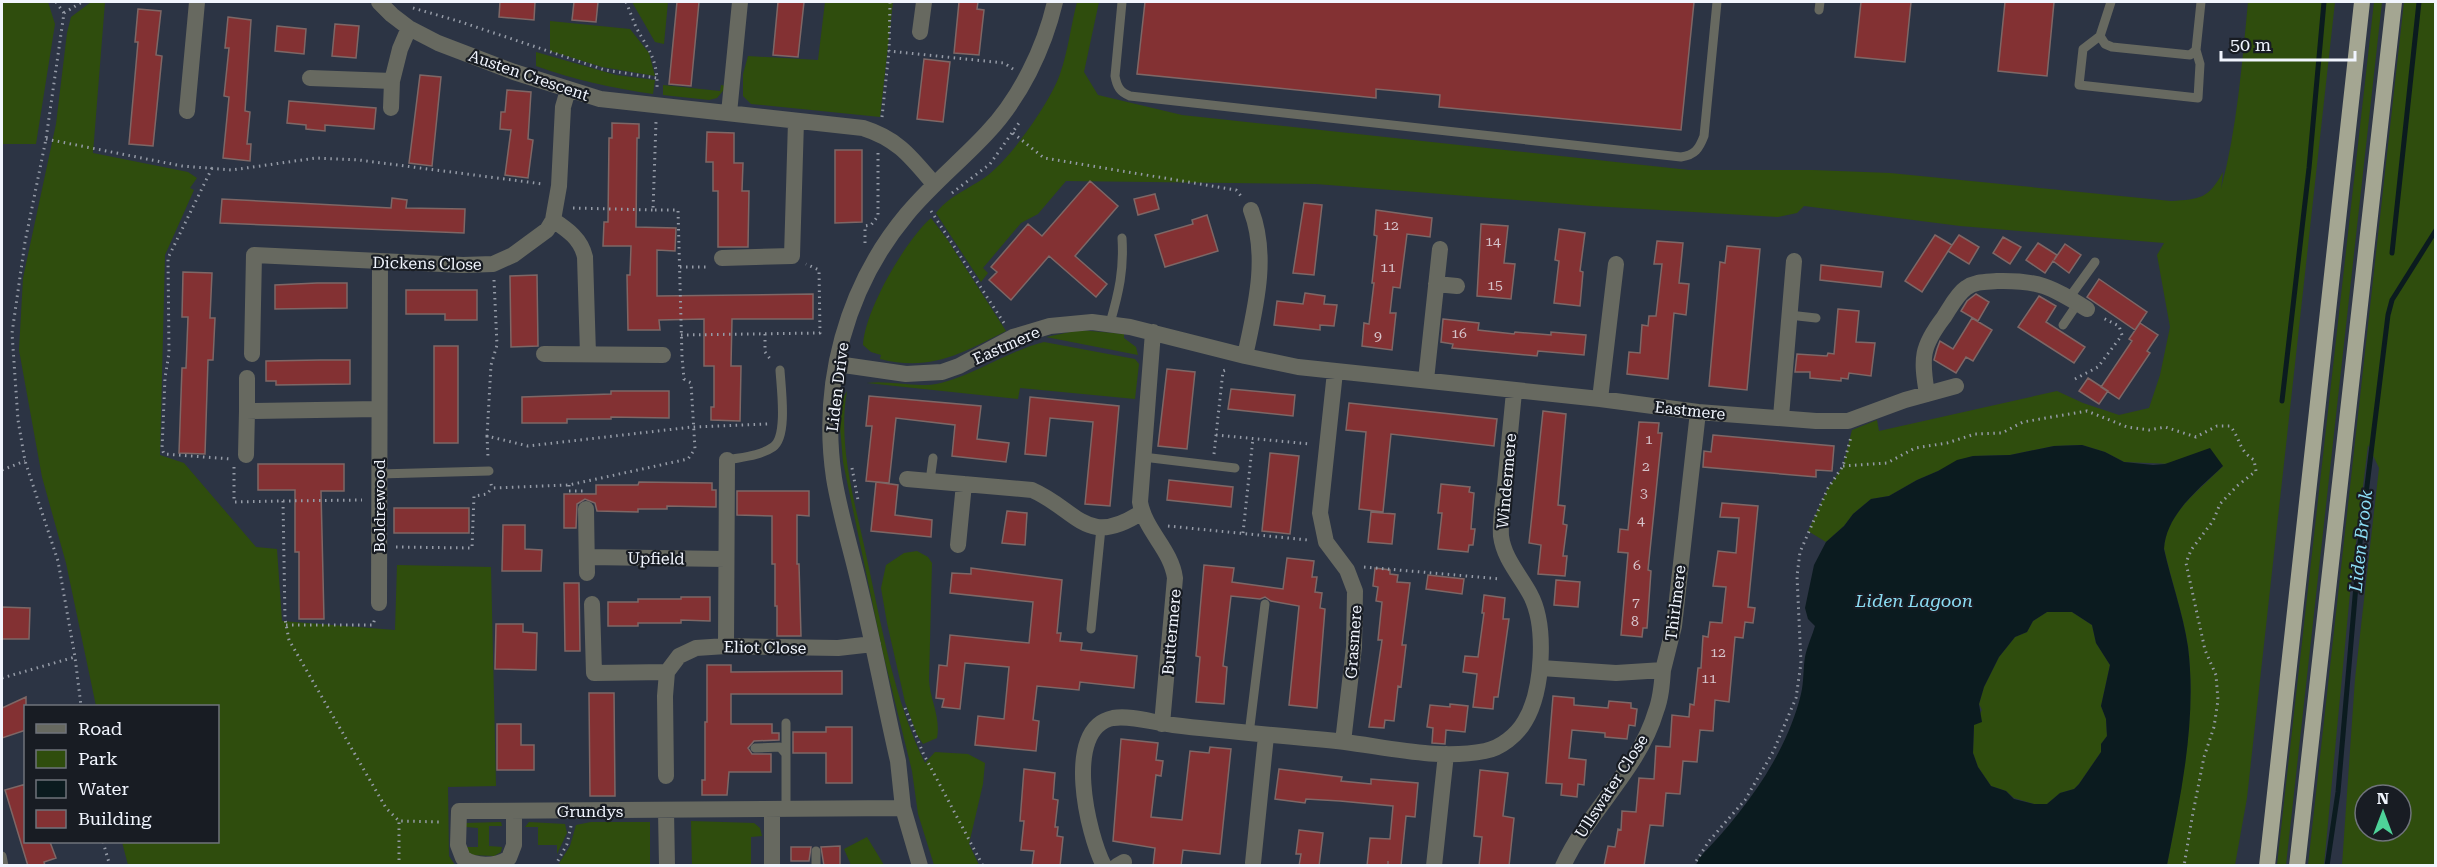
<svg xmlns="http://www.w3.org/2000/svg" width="2437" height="867" font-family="'Roboto Serif',serif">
<rect width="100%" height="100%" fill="#2c3444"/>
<path fill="#2f4d0d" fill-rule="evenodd" d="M2 2H48L55 24 36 144H2Z
M91 2H105L93 153 188 172 197 178 190 188 194 190 165 255 160 455 184 463 256 547 277 549 282 621 395 630 397 565 491 567 496 786 448 787 449 856 455 865H128L122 842H218V706H96L66 563 42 477 19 350 23 278 56 124 67 33 71 17Z
M632 2H668L664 44 655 42Z
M825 2H893L880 117 751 104 743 96V74L748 56 818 60Z
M1077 2H1099L1084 72 1098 95 1182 115 1689 170H1813L1890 173 2171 201C2201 199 2208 199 2223 172L2221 189C2237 129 2242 64 2248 2H2335L2247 798 2235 865H2167C2180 794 2197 720 2188 647 2183 613 2171 581 2164 548 2166 513 2200 490 2223 466L2124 462 2105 452 2082 445 2054 446 2010 455 1973 456 1917 480 1889 496 1871 499 1853 514 1844 526 1826 542 1808 531 1828 488 1843 466 1852 430 1877 420 1879 431 2057 391 2083 403 2119 415 2149 408 2160 375 2170 327 2157 255 2164 243 1960 226 1804 206 1797 213 1778 217 1592 206 1316 184 1066 181 1038 214 1021 223 983 268 988 273 981 282 936 213C951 193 978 186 995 169 1016 150 1051 100 1060 74 1068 51 1071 25 1077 2Z
M2374 2H2382L2286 865H2277Z
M2404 2H2436L2435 865H2342L2355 679 2379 468 2368 445 2350 593 2324 865H2308ZM2365 795H2401V831H2365Z
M550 21 630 29 649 53 655 76 602 67 550 51Z
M536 52 616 75 655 80 653 94C612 88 575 80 536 66Z
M663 85 720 91 721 85 727 86 717 98 709 100 663 95Z
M931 218 947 239 1006 331C962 353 931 372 880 359L881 355 871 352 863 345C865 310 905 241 931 218Z
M1080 330 1124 334V338L1136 347 1138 355 1046 337Z
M1044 342 1135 359 1139 364 1135 399 1020 388 1018 399 867 383C892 380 916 389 941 383 977 374 1008 351 1044 342Z
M847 391C837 446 856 506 867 559 882 628 894 699 925 763L935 752 968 754 985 763 983 784 969 844 979 865H934L918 814 912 771 882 649 843 462 840 426 842 400Z
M917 551 928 557 932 563 929 680C930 700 941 717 937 738L923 744 917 735 905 702 887 623 881 588 886 565 904 553Z
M2047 612H2072L2092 625 2096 643 2110 665 2101 706 2106 719 2107 736 2101 744V752L2079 784 2074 789 2060 793 2047 804H2034L2014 798 2006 791 1991 786 1978 767 1973 753 1974 725 1982 710 1979 704 1984 687 1999 657 2015 637 2027 632 2033 621Z
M691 821 754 823 760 828 762 836 751 837V865H692Z
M501 822 502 826H489V846L502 847 501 852 494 856 470 855 465 847H478V828L466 827 465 823Z
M529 822 565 824 567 833 557 854V845H538V827H525Z
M591 822H650V865H558L570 846 576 825Z
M867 837 884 865H851L844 849Z"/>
<path fill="#0b1b1f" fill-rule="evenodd" d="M2082 445 2105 452 2124 462 2153 465 2165 464 2210 448 2223 466C2200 488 2166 514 2164 549 2171 581 2183 613 2188 647 2197 720 2181 794 2167 865H1696L1699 858C1743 813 1786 756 1801 694 1804 682 1803 669 1805 657 1807 647 1812 636 1815 626L1808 619 1805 608 1814 565 1826 542 1844 526 1853 514 1871 499 1889 496 1917 480 1938 471 1957 460 1973 456 2010 455 2054 446ZM2047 612H2072L2092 625 2096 643 2110 665 2101 706 2106 719 2107 736 2101 744V752L2079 784 2074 789 2060 793 2047 804H2034L2014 799 2006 791 1991 786 1978 767 1973 753 1974 725 1982 722 1979 704 1984 687 1999 657 2015 637 2027 632 2033 621Z"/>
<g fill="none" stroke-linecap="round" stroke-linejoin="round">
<path stroke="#0b1b1f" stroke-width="5" d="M2392 253 2419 2
M2282 401 2309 168 2324 2
M2327 866 2338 792 2359 551 2388 315 2392 300 2436 230"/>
</g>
<path fill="#833133" stroke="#7e6766" stroke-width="1.5" d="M500 2H535L534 20 499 17Z
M574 2H598L596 22 572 20Z
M677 2H699L691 86 669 84Z
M778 2H804L798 57 773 55Z
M959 2H978L977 9 984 10 979 55 954 53Z
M1145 2H1694L1681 130 1439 107 1440 95 1376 89V98L1137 74Z
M1861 2H1911L1905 62 1855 57Z
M2005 2H2054L2047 76 1998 71Z
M138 9 161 11 156 55 162 56 153 146 129 144 138 42H135Z
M228 17 251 20 245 111 250 112 247 144H251L250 161 223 158 229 97 224 96 229 48H225Z
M335 24 359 26 356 58 332 56Z
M277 26 306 29 304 54 275 51Z
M924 59 950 62 943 122 917 119Z
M420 75 441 77 432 166 409 163Z
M507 90 531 92 528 139 533 140 528 178 505 175 511 130 500 129 501 112H505Z
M289 101 376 108 374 129 325 125V131L306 129V125L287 123Z
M612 123 639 124V138H637L636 227 676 228 675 251 657 250V296L813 294V319H732L731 366H741L740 421 711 420V407H714V366H704V319L659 320 660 330H628L627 275H630L631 246H603L604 222H608L609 138H612Z
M707 132 734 133V163H743L742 191H749L748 247H718V191H713V162H706Z
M835 150H862V222L835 223Z
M1090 181 1118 206 1075 256 1107 284 1096 297 1049 256 1011 300 989 280 997 272 991 267 1028 224 1042 236Z
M1155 194 1159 209 1138 215 1134 199Z
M392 198 407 200 406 208 465 209 464 233 220 223 222 199 391 208Z
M1304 203 1322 205 1314 275 1293 273Z
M1376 210 1432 218 1430 237 1407 234 1400 288 1393 287 1390 313H1396L1392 350 1362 346 1364 323 1369 324 1374 283H1372L1377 236 1374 235Z
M1207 215 1218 251 1165 267 1155 235 1193 224 1192 220Z
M1481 224 1508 226 1504 263 1515 264 1511 299 1477 296Z
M1559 229 1585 233 1580 271 1583 272 1580 306 1554 303 1559 261 1555 260Z
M1935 235 1952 245 1922 292 1905 281Z
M1959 235 1979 247 1969 264 1948 251Z
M2003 237 2021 247 2010 264 1993 253Z
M1657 241 1683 243 1679 283 1689 284 1686 315 1674 313 1668 379 1627 374 1629 352 1640 353 1642 325 1648 326 1649 316H1656L1662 264H1654Z
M2038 243 2057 255 2054 260 2065 244 2081 255 2069 273 2053 261 2045 273 2026 260Z
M1727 246 1760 249 1747 390 1709 386 1720 262 1725 263Z
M1821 265 1883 272 1881 287 1820 280Z
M183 272 212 273 210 318H215L213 360H208L205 454 179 453 182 368H186L188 317H182Z
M537 275 538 346 511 347 510 276Z
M2099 279 2147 312 2135 330 2087 297Z
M317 283H347V308L275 309V285Z
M406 290H477V320H445V314H406Z
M1305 293 1325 296 1324 304 1337 305 1334 326 1320 325V330L1274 325 1277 301 1303 304Z
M1976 294 1989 302 1978 321 1961 311 1967 301Z
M2039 296 2056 306 2046 322 2085 347 2074 363 2018 327Z
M1838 309 1859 311 1856 342 1875 343 1871 376 1849 373 1848 379 1841 378V381L1810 378V372H1795L1797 354 1827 356 1828 353 1834 354Z
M1972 318 1992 330 1973 361 1966 357 1956 373 1934 360 1937 349 1940 341 1953 349Z
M1443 319 1479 323 1478 330 1514 334 1515 332 1551 335V332L1586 335 1584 355 1538 351 1537 356 1452 348 1453 344 1441 342Z
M2140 323 2158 335 2147 351 2150 353 2119 399 2101 387 2132 341 2129 339Z
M434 346H458V443H434Z
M320 360H350V384L276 385V381H266V361Z
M1167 369 1195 372 1187 449 1158 446Z
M2088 378 2108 391 2099 404 2079 391Z
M1231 389 1295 395 1293 416 1228 409Z
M611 391H669V418L611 417V419H567V423H522V397L611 394Z
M869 396 981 406 977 439 1009 443 1006 462 952 456 955 425 896 418 889 483 866 481 872 426H866Z
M1030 397 1119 406 1110 506 1085 504 1093 422 1050 418 1046 456 1025 454Z
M1349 403 1497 419 1494 446 1391 434 1383 512 1359 509 1366 432 1346 430Z
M1543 411 1566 414 1558 505 1565 506 1563 524 1567 525 1563 556H1567L1565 576 1538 574 1541 545 1529 543Z
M1639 422 1659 423 1658 433H1662L1648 570 1651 571 1647 628H1643L1642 637 1621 635 1628 553 1618 552 1620 529 1628 530Z
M1713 435 1834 446 1832 471 1816 470V477L1703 467 1704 451 1711 452Z
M1270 453 1299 456 1290 534 1262 531Z
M258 464H344V491H321L324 619H299V552H295V490H258Z
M1169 480 1233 487 1231 507 1167 500Z
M639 482 712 483V490H716V507L667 506V509H638V512L597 511 595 503 585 499 577 504 576 528H564V494H596V485H638Z
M876 482 898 485 895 515 932 520 931 537 871 531Z
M1441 484 1470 487 1469 492 1474 493 1471 529H1475L1473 545H1469L1468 552 1438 549 1442 513H1438Z
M737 491H809V516L797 515V564H799L801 636H777V606H775V564H772V516L737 515Z
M1722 503 1758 506 1748 607 1755 608 1753 623 1745 622 1743 638 1735 637 1729 702 1715 700 1713 731 1700 730 1697 762 1683 761 1680 794 1666 793 1663 826 1650 825 1644 866H1604L1608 846 1615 847 1618 829 1621 830 1622 811 1636 812 1639 778 1654 779 1656 746 1670 747 1672 715 1689 717 1690 704 1694 705 1698 668H1701L1703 636 1708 637 1710 622 1722 623 1726 587 1713 586 1718 551 1736 553 1739 518 1720 517Z
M394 508H469V533H394Z
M1007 511 1027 513 1025 545 1002 543Z
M1371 512 1395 514 1392 544 1368 542Z
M503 525H525V549L542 550 541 571H502Z
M1287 558 1314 561 1312 577H1317L1315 592 1322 593 1320 608 1325 609 1317 708 1289 705 1299 606 1271 601 1265 597 1260 599 1231 596 1223 666 1227 667 1224 704 1196 702 1200 657 1196 656 1204 565 1234 568 1232 582 1283 589Z
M971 568 1062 580 1057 633H1061L1060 641 1082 643 1081 650 1137 656 1134 688 1080 682 1079 690 1037 686 1033 720 1039 721 1036 751 975 745 978 716 1004 719 1009 667 965 663 960 709 942 707 944 699 936 698 939 665 947 666 950 635 1029 643 1033 602 950 593 952 573 971 574Z
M1375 568 1390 570V574L1398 575 1397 582 1410 583 1402 645H1406L1401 687 1398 686 1394 721 1385 720 1384 728 1369 727 1382 640H1378L1382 602 1376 601 1378 587 1373 586Z
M1428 575 1464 579 1462 594 1426 589Z
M1556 580 1580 582 1578 607 1554 605Z
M564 583H579L580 651H565Z
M1484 595 1505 598 1503 619H1509L1498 697H1494L1493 709 1473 707 1477 674 1463 672 1465 656 1478 657 1484 613H1482Z
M681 597H710V621L681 620V623H638V626H608V602H638V599H681Z
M2 607 30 608 29 639H2Z
M496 624H523V632L537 633 536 670 495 669Z
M707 665H731V672L842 671V694H731V724H772V733H779V740L754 741 748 748 752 754H771V772H729L727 795H702V780H705V722H707Z
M589 693H614L615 796H590Z
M1553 696 1574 698V705L1608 708 1609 701 1631 703V708L1637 709 1635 726 1629 725 1627 739 1605 737V733L1572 730 1569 758 1586 760 1584 785 1578 784 1577 797 1561 795 1562 784 1546 783Z
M26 697V730L2 738V708Z
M1450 704 1468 706 1465 732 1446 730 1445 744 1432 743 1433 728 1427 727 1430 705 1450 707Z
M497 724H521V745H534V770H497Z
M826 727H852V783H826V753H793V732H826Z
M1121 739 1158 743 1156 760 1163 761 1161 776 1156 775 1151 817 1182 820 1190 751 1209 753 1210 747 1231 749 1220 854 1183 850 1181 866H1153L1155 848 1113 841Z
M1024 769 1055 773 1053 799 1058 800 1055 827H1058L1057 836 1063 837 1060 866H1032L1034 851 1021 850 1024 821H1020Z
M1279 769 1342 777 1341 781 1371 784V779L1418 783 1415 817 1406 816 1401 866H1388V861V866H1367L1370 838 1390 839 1393 806 1340 801 1306 799 1305 803 1275 799Z
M1480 770 1508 773 1503 816 1514 818 1509 866H1479L1482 837 1474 836Z
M26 784V842H50L56 858 44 862 45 866H28L5 790Z
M1299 830 1323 833 1319 866H1299L1301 854H1296Z
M840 846V866H824L821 847Z
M791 847H811L809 861H791Z"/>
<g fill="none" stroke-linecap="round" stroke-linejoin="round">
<path stroke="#959ba7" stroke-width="3" stroke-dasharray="1.5 4.5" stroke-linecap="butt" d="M56 2 64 13 46 139 25 242 12 333 18 420 25 461 58 561 75 657 81 706
M626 2C630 11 633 21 637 29 650 52 658 61 657 89
M890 2 889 51 1004 63 1013 69
M413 8 458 21 605 70 657 78
M64 13 82 2
M882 117 889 51
M1013 133 1044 158 1236 190 1241 196
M46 139 182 166 232 170 316 158 359 160 543 184
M212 168 168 258 169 353 165 378 162 449 164 454 231 459
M952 193 990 164 1019 123
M573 208 653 210
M931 211 1004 323
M865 243V226L871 225 878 216V153
M680 267H709
M494 280 497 345 491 365 487 436 528 446 692 427 768 424
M765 334V352L771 360
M681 335 820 333 819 270 806 264
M2075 379 2098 367 2122 335 2119 326 2101 317
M1216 435 1310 444
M487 436 488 457
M1214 454 1223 371 1228 369
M1843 466 1887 463 1915 448 1947 443 1975 434 2002 433 2023 422 2087 411 2127 427 2149 430 2165 427 2196 437 2217 426H2230C2241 439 2238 450 2254 460L2256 471 2237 486 2220 504 2213 521 2191 550 2186 563 2205 650 2216 675 2218 700 2214 727 2204 757 2192 818 2184 866
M234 467V502L283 501 285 619 289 640 386 808 399 821 442 822
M852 468 858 500
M2 470 25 461
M491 484 492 488 569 485 688 459 695 449 691 383 684 379 682 357 678 210H653L656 122
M569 485V491H583
M283 501 362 500
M1168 526 1308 540
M1243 533 1253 438
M396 547 472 548 474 496 487 494 492 488
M1364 567 1501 579
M286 625H373L375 618
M2 678 75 657
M905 708 923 753 983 866
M103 842 110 866
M399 866V821
M555 866 567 844 571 826
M1693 866 1709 841 1745 800 1773 752 1796 698 1801 663 1797 576 1800 552 1828 488 1843 466 1851 437"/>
<path stroke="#676960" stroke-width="9" d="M1122 2 1115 76C1117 87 1120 92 1130 96L1681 157C1695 155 1699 149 1704 136L1717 2
M2111 2 2100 36 2083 49 2079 85 2198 98 2200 64 2196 50 2201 2
M1819 10 1820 2
M2100 36 2105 44 2112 47 2190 55 2196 50
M2069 298 2095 262
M1789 315 1816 318
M1110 323C1119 292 1124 270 1122 238
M2063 325 2078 303
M1143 457 1235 468
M727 460C742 457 760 456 773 447 788 437 781 388 780 370
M379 474 489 471
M930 481 933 458
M1091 629 1101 528
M1249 734 1265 604
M755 748 780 747 786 754V810
M786 754V723
M816 851V866
M2 856 4 866"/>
<path stroke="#676960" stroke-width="16" d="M379 2 392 15 409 28 438 43 514 72 600 99 863 128C898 139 911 157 934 184
M920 32 924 2
M310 78 392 81 400 49 409 28
M391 108 392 81
M187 111 197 2
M729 113 740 2
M553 220C568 230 581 239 585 257L588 354
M722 258 792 256 796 121
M1436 284 1457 286
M1153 332 1140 502C1145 531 1171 549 1175 578L1162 724
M252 354 254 255 463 265 493 264 513 255 547 230 553 220 559 186 563 107 568 90
M544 354 663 355
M1245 356C1255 309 1269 257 1251 210
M837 364 906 374 942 372 959 366 1013 337 1030 332 1050 326 1092 322 1130 327 1245 356 1298 367 1600 399 1698 412 1816 421H1848L1905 400 1956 386
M1335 372 1320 513 1326 542 1347 570 1355 591 1354 647 1343 742
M247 378V411L378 409
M1426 380 1440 249
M1927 394C1921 358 1921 347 1944 317 1950 308 1957 294 1966 288 1976 281 1986 282 1997 281 2040 280 2051 287 2087 309
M1600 399 1616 264
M1781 417 1794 261
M246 455 247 411
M907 479 1032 490C1078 510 1086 549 1142 512
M586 509 587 573
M958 545 964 484
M587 557 726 559
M379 603 380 262
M592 604 594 673 667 672
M726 646 727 460
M1541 668 1616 673 1663 670 1674 626 1698 412
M666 776 665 696 667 672 679 656 696 648 726 646 838 648 873 644
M772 810V866
M514 811V845L509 858C496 867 475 867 463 858L458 845 459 811 903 808
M666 811 667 866
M1253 863 1266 736
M920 866 903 808 898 761C885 704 874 646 860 588 852 552 840 515 834 478 820 384 846 287 907 214 931 185 961 161 987 133 1020 98 1044 49 1055 2
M1104 866C1088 835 1062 728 1113 718 1132 715 1154 723 1173 725 1231 732 1288 736 1345 742 1390 748 1440 760 1485 751 1501 748 1517 735 1525 721 1543 691 1547 625 1530 594 1520 575 1504 559 1501 536 1500 519 1503 501 1505 485 1508 454 1511 423 1514 392
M1117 866 1124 862
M1434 866 1446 754
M1563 866C1588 811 1639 769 1656 711 1661 698 1662 684 1663 670"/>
<path stroke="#a4a692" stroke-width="16" d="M2267 866 2362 2
M2297 866 2394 2"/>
</g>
<g text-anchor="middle" stroke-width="4.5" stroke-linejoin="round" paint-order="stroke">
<g font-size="14" fill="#d6c4cb">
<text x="1391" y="230">12</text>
<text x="1493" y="246">14</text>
<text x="1388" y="272">11</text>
<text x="1495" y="290">15</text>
<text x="1459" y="338">16</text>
<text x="1378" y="341">9</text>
<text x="1649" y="444">1</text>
<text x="1646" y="471">2</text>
<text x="1644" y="498">3</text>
<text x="1641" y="525">4</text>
<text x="1637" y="570">6</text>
<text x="1636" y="607">7</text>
<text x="1635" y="626">8</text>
<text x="1718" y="657">12</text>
<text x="1709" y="683">11</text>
</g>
<g font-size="16" fill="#f1f5fe" stroke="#181c23">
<text transform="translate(529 75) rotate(19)" y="6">Austen Crescent</text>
<text transform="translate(427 263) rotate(1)" y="6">Dickens Close</text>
<text transform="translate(1006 345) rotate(-24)" y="6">Eastmere</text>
<text transform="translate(837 387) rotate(-83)" y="6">Liden Drive</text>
<text transform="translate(1690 410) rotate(6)" y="6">Eastmere</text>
<text transform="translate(1506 481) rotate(-85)" y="6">Windermere</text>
<text transform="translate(379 506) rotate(-90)" y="6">Boldrewood</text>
<text transform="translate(656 558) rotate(1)" y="6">Upfield</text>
<text transform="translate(1675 603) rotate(-83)" y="6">Thirlmere</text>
<text transform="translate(1171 632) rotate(-85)" y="6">Buttermere</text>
<text transform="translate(1353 642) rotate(-86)" y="6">Grasmere</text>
<text transform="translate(765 647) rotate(1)" y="6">Eliot Close</text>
<text transform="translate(1611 786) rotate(-57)" y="6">Ullswater Close</text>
<text x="590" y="817">Grundys</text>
</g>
<g font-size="18" font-style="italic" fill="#8cdef5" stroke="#181c23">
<text transform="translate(2361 541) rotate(-84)" y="6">Liden Brook</text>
<text x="1914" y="607">Liden Lagoon</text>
</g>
</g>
<rect width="2437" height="867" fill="none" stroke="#f1f5fe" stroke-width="6"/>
<rect x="24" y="705" width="195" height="138" fill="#181c23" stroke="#6f737b" stroke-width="1.5"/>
<rect x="36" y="724" width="30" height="9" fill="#676960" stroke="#6f737b" stroke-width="1.5"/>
<text x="78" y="735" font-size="18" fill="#f1f5fe">Road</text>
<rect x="36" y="750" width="30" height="18" fill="#2f4d0d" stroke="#6f737b" stroke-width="1.5"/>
<text x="78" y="765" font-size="18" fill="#f1f5fe">Park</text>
<rect x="36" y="780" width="30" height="18" fill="#0b1b1f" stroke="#6f737b" stroke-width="1.5"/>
<text x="78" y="795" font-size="18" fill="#f1f5fe">Water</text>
<rect x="36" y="810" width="30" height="18" fill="#833133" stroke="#6f737b" stroke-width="1.5"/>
<text x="78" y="825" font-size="18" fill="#f1f5fe">Building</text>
<g transform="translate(2383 813)"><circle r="28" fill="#181c23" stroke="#6f737b" stroke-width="1.5"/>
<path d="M0-4.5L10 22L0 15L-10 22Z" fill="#4ed399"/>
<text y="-9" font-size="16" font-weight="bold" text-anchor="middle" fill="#f1f5fe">N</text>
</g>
<path d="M2221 51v9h134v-9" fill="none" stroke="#f1f5fe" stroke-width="3"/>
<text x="2230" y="51" font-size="18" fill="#f1f5fe" stroke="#181c23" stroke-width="4.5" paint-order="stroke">50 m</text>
</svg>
